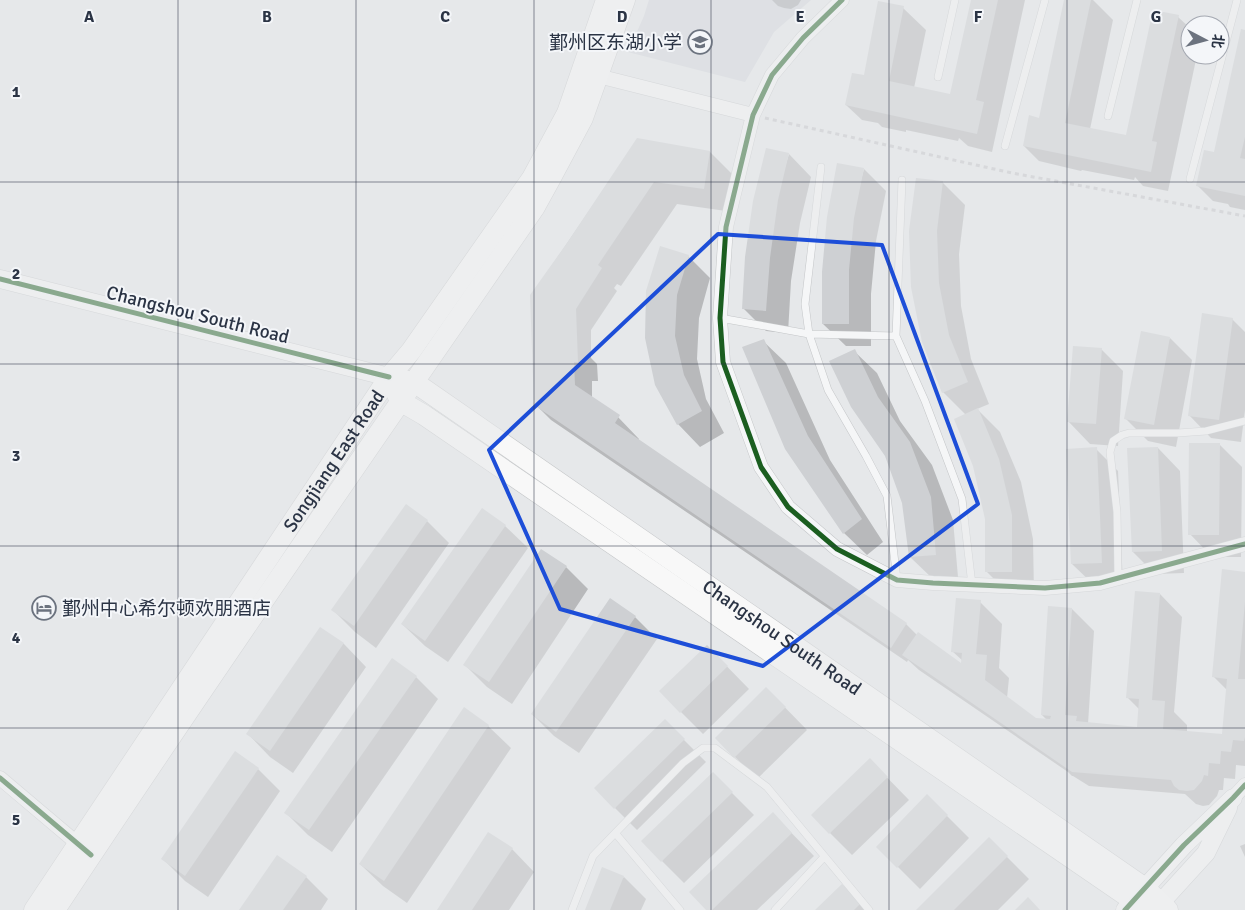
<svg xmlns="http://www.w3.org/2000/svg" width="1245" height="910" font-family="Signika,'Noto Sans SC',sans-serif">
<rect width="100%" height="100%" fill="#e6e8ea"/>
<path fill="#d4d7dd" d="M649 0H811L774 32 745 82 628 52 644 16Z"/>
<path fill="#0003" d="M772 0H801L798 5 791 9 784 8 778 6Z
M973 0H1025L992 152 968 146 959 138 958 141 906 130V132L882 127 878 123 862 120 846 105 865 77 903 8 926 30 914 88 951 96Z
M1066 0H1093L1113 20 1090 129 1126 137 1178 17 1190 28V55H1197L1168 191 1143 186 1135 177 1134 180 1082 170 1081 171 1039 161 1024 146 1040 119Z
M1245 31V210L1230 207 1228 204 1213 201 1198 186 1215 154Z
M638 139 710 152 732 174 726 211 677 204 621 286 617 284 614 288 617 291 591 330V358L597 364 598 381H592V401L617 416 639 439 638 441 906 624 917 635 962 666 963 661 952 651 980 602 1002 624 999 668 1009 678 1007 698 1036 719 1047 720 1042 715 1072 609 1094 631 1088 724 1138 728 1140 710 1128 698 1160 594 1182 617 1174 712 1187 725V732L1226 736 1227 690 1214 677 1245 573V766L1236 765 1235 779 1224 778 1223 790H1219L1217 796 1209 805 1203 806 1196 804 1185 794 1089 786 1073 776H1072L1068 772 919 670 908 660 907 662 551 420 535 404 544 277Z
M789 154 811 177 800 223 791 281 788 333 766 331 743 308Z
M864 169 886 191 876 241 871 294V346H846L823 324Z
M942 182 965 205 959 254 961 306 971 359 989 404 977 409 1000 432 1021 482 1033 539 1034 594H1009L987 572 986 519 966 415 943 392 923 342Z
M688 256 710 278 699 318 697 359 706 399 724 433 700 447 678 424 646 338Z
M1232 319 1245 332V410L1241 442 1211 438 1189 415Z
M1170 338 1192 360 1176 447 1148 441 1126 419Z
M763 341 786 363 830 460 883 542 867 555 844 533 786 448Z
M1101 349 1123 371 1118 446 1090 444 1068 421Z
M854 351 877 373 900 421 932 465 953 520 958 577 933 579 910 557 904 503Z
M1220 445 1242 467 1241 557H1212L1190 534Z
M1158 448 1180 471 1184 573 1155 574 1133 552Z
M1096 449 1118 471 1123 585 1095 586 1072 564Z
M483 510 505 526 528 548 448 662 425 646 402 624Z
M427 521 449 543 376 648 355 632 333 610Z
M566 567 588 589 512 704 487 687 465 665Z
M635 617 657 639 579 753 554 736 532 714Z
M321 629 344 644 366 667 293 773 270 757 248 734Z
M707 646 749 689 703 734 681 712Z
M416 677 438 699 332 852 308 835 286 813Z
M766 688 807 730 757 779 716 738Z
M665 721 706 762 637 830 615 808Z
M488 726 511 748 407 903 383 886 360 864Z
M870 760 909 800 852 855 830 833Z
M258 769 280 791 208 897 185 881 163 859Z
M713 774 754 815 684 883 662 861Z
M927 796 969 838 920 889 878 847Z
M773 814 814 856 757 910H707Z
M989 839 1029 879 998 910H917Z
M1245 844V857L1240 846Z
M512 849 534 872 509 910H438Z
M306 877 328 899 321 910H241Z
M624 877 646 899 641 910H586Z
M842 886 866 910H817Z"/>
<path fill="#ced0d3" d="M971 0H998L976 100 984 102 977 134 845 105 852 73 864 75 878 1 904 6 889 81 950 94Z
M1064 0H1091L1065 123 1126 135 1153 10 1179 15 1152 141 1157 142 1151 172 1023 146 1029 115 1039 118Z
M1241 29 1245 30V137L1240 158 1245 159V196L1196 186 1204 150 1214 152Z
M637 138 710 151 704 189 654 182 598 265 602 268 576 309 578 362H574L575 385 620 415 615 423 907 623 891 648 534 405 530 295 567 243Z
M766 148 789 153 778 200 770 258 766 311 742 309 745 257 753 201Z
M837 163 864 168 854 218 849 270V324H822V272L827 217Z
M916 178 943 181 937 231 939 283 949 335 968 382 942 393 922 342 911 287 909 231Z
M660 246 689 255 677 295 675 336 684 375 702 411 677 425 655 385 645 338 646 291Z
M1202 313 1233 318 1219 420 1188 416Z
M1141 331 1170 337 1154 425 1124 419Z
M764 339 808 436 862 519 843 534 785 449 742 347Z
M1073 346 1102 348 1096 424 1067 422Z
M855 349 878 397 910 442 931 497 936 555 909 557 902 503 885 456 851 407 829 361Z
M978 408 999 459 1012 515V572H985V519L973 466 954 419Z
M1189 443H1220L1219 535H1188Z
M1097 447 1102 563 1071 564 1066 449Z
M1158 447 1162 551 1132 552 1127 448Z
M406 504 428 520 354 626 331 610Z
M482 508 506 525 425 641 401 624Z
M541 549 567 566 489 682 463 665Z
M1222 569 1245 572V602L1238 679H1245V737L1244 741 1233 740 1231 752 1221 751 1220 764 1209 763 1208 776 1204 775 1202 781 1194 790 1187 791 1179 790 1174 786 1171 780 1072 772 902 655 918 632 961 663 962 653 951 652 956 598 981 600 976 654 987 655 985 680 1036 718 1050 719 1051 716 1041 715 1048 606 1072 608 1065 715 1077 716 1076 721 1137 727 1139 699 1126 698 1135 591 1160 593 1152 700 1165 701 1163 729 1222 734 1227 679 1212 677Z
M610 598 636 616 556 732 531 714Z
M320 627 344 643 270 751 246 734Z
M707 645 728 666 680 713 659 691Z
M392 658 417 676 309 830 284 813Z
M766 687 786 707 734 758 715 738Z
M464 707 489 725 384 881 359 864Z
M665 719 685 739 614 809 594 788Z
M235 751 259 768 185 876 161 859Z
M870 758 888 777 829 834 811 815Z
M713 772 733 792 661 862 641 841Z
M927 794 948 815 897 868 876 847Z
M773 812 792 833 712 910H706L689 892Z
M488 832 513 848 472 910H437Z
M989 837 1008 856 954 910H916Z
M277 855 307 876 283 910H239Z
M602 867 624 876 610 910H585Z
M842 884 861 903 854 910H815Z
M1028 897 1040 910H1015Z"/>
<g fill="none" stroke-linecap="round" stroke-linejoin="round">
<g stroke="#c4c6c8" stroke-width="8">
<path id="service" d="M938 77 955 0
M1108 116 1137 0
M1005 146 1045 0
M821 167 805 304 809 334 828 390 866 456 887 496 897 580
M1190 179 1237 0
M902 180 896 336 925 401 962 499 972 585
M720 318 809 334 896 336
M1118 578 1117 512 1110 452 1113 441 1122 435 1129 433H1178L1206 431 1245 421
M616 834 680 910
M572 910 593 856 683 763 703 748H715L767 787 869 910
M775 910 824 857"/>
</g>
<g stroke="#c4c6c8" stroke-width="15">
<path id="minor" d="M842 0 803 38 772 75 753 115 726 227 720 318 723 362 761 467 788 507 837 549 897 580 933 583 1045 588 1100 583 1245 544
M598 76 753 115
M0 778 84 849
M1233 798 1245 785"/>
</g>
<g stroke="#c4c6c8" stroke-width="19">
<path id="tertiary" d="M0 279 389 377
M1125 910 1184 845 1233 798
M1154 910 1206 853 1228 808"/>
</g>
<g stroke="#c4c6c8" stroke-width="21">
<g id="secondary">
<path id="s1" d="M401 380 414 382 1145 888 1168 910"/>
<path d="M395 390 400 401 424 415 1134 901 1144 910"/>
<path id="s2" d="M34 910 389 377 411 351 532 178 567 113 606 0"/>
<path d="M55 910C212 673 374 440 535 207L551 178 583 118 625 0"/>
</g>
</g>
<path stroke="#c5c6ca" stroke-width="3" stroke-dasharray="4 4" stroke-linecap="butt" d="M765 118 1012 173 1245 216"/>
<use href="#service" stroke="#f5f6f7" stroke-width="7"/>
<use href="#minor" stroke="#f5f6f7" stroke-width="14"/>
<use href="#tertiary" stroke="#f5f6f7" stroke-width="18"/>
<use href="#secondary" stroke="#f8f8f8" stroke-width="20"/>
<g stroke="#f4f6f9" stroke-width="8">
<path id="cycleway" d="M842 0 803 38 772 75 753 115 726 227 720 318 723 362 761 467 788 507 837 549 897 580 933 583 1045 588 1100 583 1245 544
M0 279 389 377
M0 778 91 855
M1125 910 1184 845 1233 798 1245 785"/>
</g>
<use href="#cycleway" stroke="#1b5e20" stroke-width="5"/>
</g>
<path d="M0 0H1245V910H0ZM718 234 882 245 978 504 763 666 560 609 489 450Z" fill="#e6e8ea" fill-opacity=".55" fill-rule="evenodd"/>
<path fill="none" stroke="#1d4ed8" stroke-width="4" stroke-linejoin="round" d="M718 234 882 245 978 504 763 666 560 609 489 450Z"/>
<path fill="none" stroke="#2b3445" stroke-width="1" stroke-opacity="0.55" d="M178 0V910M356 0V910M534 0V910M711 0V910M889 0V910M1067 0V910M0 182H1245M0 364H1245M0 546H1245M0 728H1245"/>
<defs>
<g id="school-ring" transform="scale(1.25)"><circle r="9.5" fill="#f4f6f9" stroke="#6c737f" stroke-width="1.5"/><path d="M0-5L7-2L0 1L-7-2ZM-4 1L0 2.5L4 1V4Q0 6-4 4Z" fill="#6c737f"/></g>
<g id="hotel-ring" transform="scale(1.25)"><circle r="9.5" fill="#f4f6f9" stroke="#6c737f" stroke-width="1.5"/><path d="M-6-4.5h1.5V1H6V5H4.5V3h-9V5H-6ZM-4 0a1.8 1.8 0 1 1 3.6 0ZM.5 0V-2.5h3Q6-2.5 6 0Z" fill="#6c737f"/></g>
</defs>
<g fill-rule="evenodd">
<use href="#school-ring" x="700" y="42"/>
<use href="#hotel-ring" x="44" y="608"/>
</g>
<g text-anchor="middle" stroke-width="4" stroke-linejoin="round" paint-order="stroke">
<g font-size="19" fill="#2b3445" stroke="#f4f6f9" text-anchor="end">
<text x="682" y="49">鄞州区东湖小学</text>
<text x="62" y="615" text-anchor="start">鄞州中心希尔顿欢朋酒店</text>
</g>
<g font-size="19" fill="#2b3445" stroke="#f4f6f9">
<text transform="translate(198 314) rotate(14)" y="7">Changshou South Road</text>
<text dy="7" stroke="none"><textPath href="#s2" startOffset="540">Songjiang East Road</textPath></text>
<text dy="7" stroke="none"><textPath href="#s1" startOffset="461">Changshou South Road</textPath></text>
</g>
</g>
<g font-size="16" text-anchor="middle" font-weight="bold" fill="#2b3445" stroke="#f4f6f9" stroke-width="4" stroke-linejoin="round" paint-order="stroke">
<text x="89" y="22">A</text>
<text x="267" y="22">B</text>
<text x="445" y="22">C</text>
<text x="622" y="22">D</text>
<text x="800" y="22">E</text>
<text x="978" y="22">F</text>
<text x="1156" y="22">G</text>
<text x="16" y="97">1</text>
<text x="16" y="279">2</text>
<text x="16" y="461">3</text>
<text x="16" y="643">4</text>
<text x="16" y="825">5</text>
</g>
<g transform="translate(1205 40) rotate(96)"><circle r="24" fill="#f4f6f9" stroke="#a4a8b1"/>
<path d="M0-4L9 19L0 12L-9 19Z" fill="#6c737f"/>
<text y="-8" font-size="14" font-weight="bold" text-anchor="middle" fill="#2b3445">北</text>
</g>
</svg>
